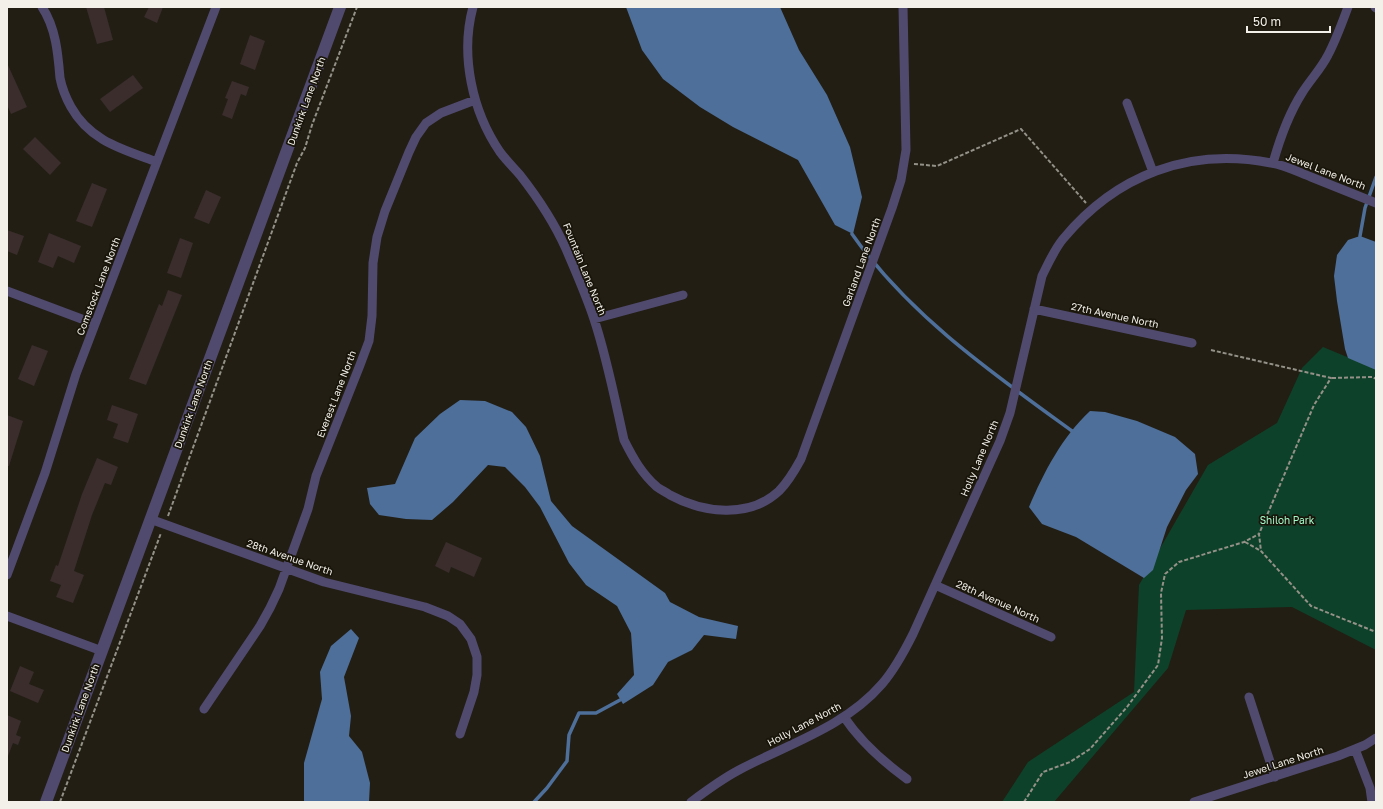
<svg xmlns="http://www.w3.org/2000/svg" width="1383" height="809" font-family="'Golos Text',sans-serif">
<rect width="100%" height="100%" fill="#221e14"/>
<path fill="#0e4129" d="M1323 347 1376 369V650L1292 607 1186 610 1168 668 1054 802H1002L1028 762 1134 692 1139 585 1208 465 1277 423 1302 368Z"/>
<path fill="#4e6f9a" d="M626 7H780L799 50 827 95 850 147 862 197 853 234 835 225 798 160 733 127 700 107 663 79 642 50Z
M1360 236 1376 242V370L1348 358 1345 349 1337 301 1334 276 1337 255 1348 240Z
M460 400 485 401 512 412 526 427 540 456 551 501 572 526 665 593 670 602 699 617 738 626 736 639 704 635 692 650 668 662 653 685 623 704 617 694 634 675 631 633 617 606 586 585 569 563 540 507 525 487 505 467 488 465 453 502 432 520 406 519 379 515 370 504 367 488 395 484 415 438 440 414Z
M1090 411 1105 412 1137 421 1175 437 1195 454 1198 474 1186 490 1167 527 1153 570 1144 578 1076 537 1042 524 1029 507C1044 472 1062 437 1090 411Z
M351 629 359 638 344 677 351 716 349 736 362 752 370 783 369 802H304V763L322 699 320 672 331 646Z"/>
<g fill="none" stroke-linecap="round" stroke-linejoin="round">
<path stroke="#4e6f9a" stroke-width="3.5" d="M852 234C909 315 992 373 1072 431
M1360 236 1365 208 1376 177
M534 802 547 788 567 761 569 735 579 713H596L620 700"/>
</g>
<path fill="#3a2d2c" d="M86 7H104L113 40 97 44Z
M149 7H163L157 23 144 17Z
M250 35 265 41 255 70 240 64Z
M7 63 27 107 11 114 7 105Z
M133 75 143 88 110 112 100 99Z
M232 81 249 87 246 96 241 94 232 119 222 115 228 99 225 98Z
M35 137 61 163 50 175 23 149Z
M92 183 107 189 92 227 76 221Z
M206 190 221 197 209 224 194 218Z
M7 230 24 236 17 255 7 251Z
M49 233 81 246 74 263 58 256 53 268 38 262Z
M180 238 193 243 181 278 167 273Z
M168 290 182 295 146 385 129 379 159 304 162 306Z
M32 345 48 351 34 386 18 379Z
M112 405 138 414 128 443 113 438 118 424 107 420Z
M7 415 23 421 9 466H7Z
M97 458 118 467 111 485 105 483 92 515 74 571 84 575 73 603 56 597 61 585 50 581 56 565 58 566 82 494Z
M446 542 482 558 474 577 451 567 449 573 435 566Z
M20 666 34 672 29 684 44 690 38 703 10 691Z
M7 715 21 721 16 735 21 737 18 745 13 743 8 756Z"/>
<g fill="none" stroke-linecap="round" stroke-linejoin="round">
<path stroke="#949188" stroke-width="2" stroke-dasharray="4 2" stroke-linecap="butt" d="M914 164 937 166 1021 129 1086 203
M1211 350 1331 378 1314 405 1259 534 1261 551 1311 606 1376 632
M1332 378 1373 377 1376 379
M168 516 297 163 305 148 312 125 357 7
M1245 542 1261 551
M60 802 161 533
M1024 802 1043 772 1070 762 1090 749 1127 707 1158 665 1162 638 1161 593 1165 574 1179 562 1244 542 1259 534"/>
<path stroke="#514a6f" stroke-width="9" d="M42 7C56 28 58 54 60 78 62 88 66 98 71 107 90 141 122 149 157 162
M473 7C460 55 472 111 500 152 506 160 513 167 520 175 538 198 554 222 566 249 576 272 586 295 594 319 607 358 615 400 624 440 633 458 642 474 657 487 661 490 666 492 670 495 703 513 749 519 779 491 788 482 795 470 801 459L892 208 901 180 906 150 903 7
M1375 7 1376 8
M1127 103 1153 172
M1273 163C1280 138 1288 115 1302 93 1310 80 1321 69 1328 55 1336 40 1342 23 1348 7
M7 291 95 324
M1034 309 1192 343
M594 319 683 295
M150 519 324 582 425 607 448 616 460 624 471 639 477 657V675L474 692 460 734
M7 575 45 473 76 374 216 7
M935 585 1051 637
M7 616 102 651
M1249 697 1275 777
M204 709 260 626 270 608 279 589 308 509 316 476 360 365 369 341 372 316 373 263 377 237 385 211 409 152 416 137 426 123 441 113 475 100
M844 717C861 742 882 761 907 779
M1355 749 1370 788 1372 802
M691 802C707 790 722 779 739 770 788 744 845 727 882 684 895 669 904 652 913 634L1000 441 1010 413 1042 276C1048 264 1054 250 1063 239 1116 175 1189 147 1271 163 1285 165 1298 172 1311 177 1333 186 1354 194 1376 203
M1194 802 1338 756 1365 745 1376 738"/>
<path stroke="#514a6f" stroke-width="12" d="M46 802 340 7"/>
</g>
<g text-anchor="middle" stroke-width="3.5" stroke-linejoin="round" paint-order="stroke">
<g font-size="10" fill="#f2f0e9" stroke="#19150b">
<text transform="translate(306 101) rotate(-70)" y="4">Dunkirk Lane North</text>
<text transform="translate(1326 171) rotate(21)" y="4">Jewel Lane North</text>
<text transform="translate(861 262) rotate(-70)" y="4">Garland Lane North</text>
<text transform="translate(585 269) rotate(68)" y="4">Fountain Lane North</text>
<text transform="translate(98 286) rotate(-69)" y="4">Comstock Lane North</text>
<text transform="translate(1115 315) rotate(12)" y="4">27th Avenue North</text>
<text transform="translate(336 394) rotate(-69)" y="4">Everest Lane North</text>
<text transform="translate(193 404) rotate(-70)" y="4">Dunkirk Lane North</text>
<text transform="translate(979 458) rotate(-67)" y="4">Holly Lane North</text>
<text transform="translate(290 557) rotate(19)" y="4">28th Avenue North</text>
<text transform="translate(998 601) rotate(24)" y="4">28th Avenue North</text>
<text transform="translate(80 708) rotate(-70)" y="4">Dunkirk Lane North</text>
<text transform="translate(804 724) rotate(-28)" y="4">Holly Lane North</text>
<text transform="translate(1283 762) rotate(-18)" y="4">Jewel Lane North</text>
</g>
<g font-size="10" fill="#a4fbca" stroke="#19150b">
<text x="1287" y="524">Shiloh Park</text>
</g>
</g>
<rect width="1383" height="809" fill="none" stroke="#f2f0e9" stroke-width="16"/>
<path d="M1247 26v6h83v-6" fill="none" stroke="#f2f0e9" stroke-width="2"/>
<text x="1253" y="26" font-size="12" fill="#f2f0e9" stroke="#19150b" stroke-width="3" paint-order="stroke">50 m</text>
</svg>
